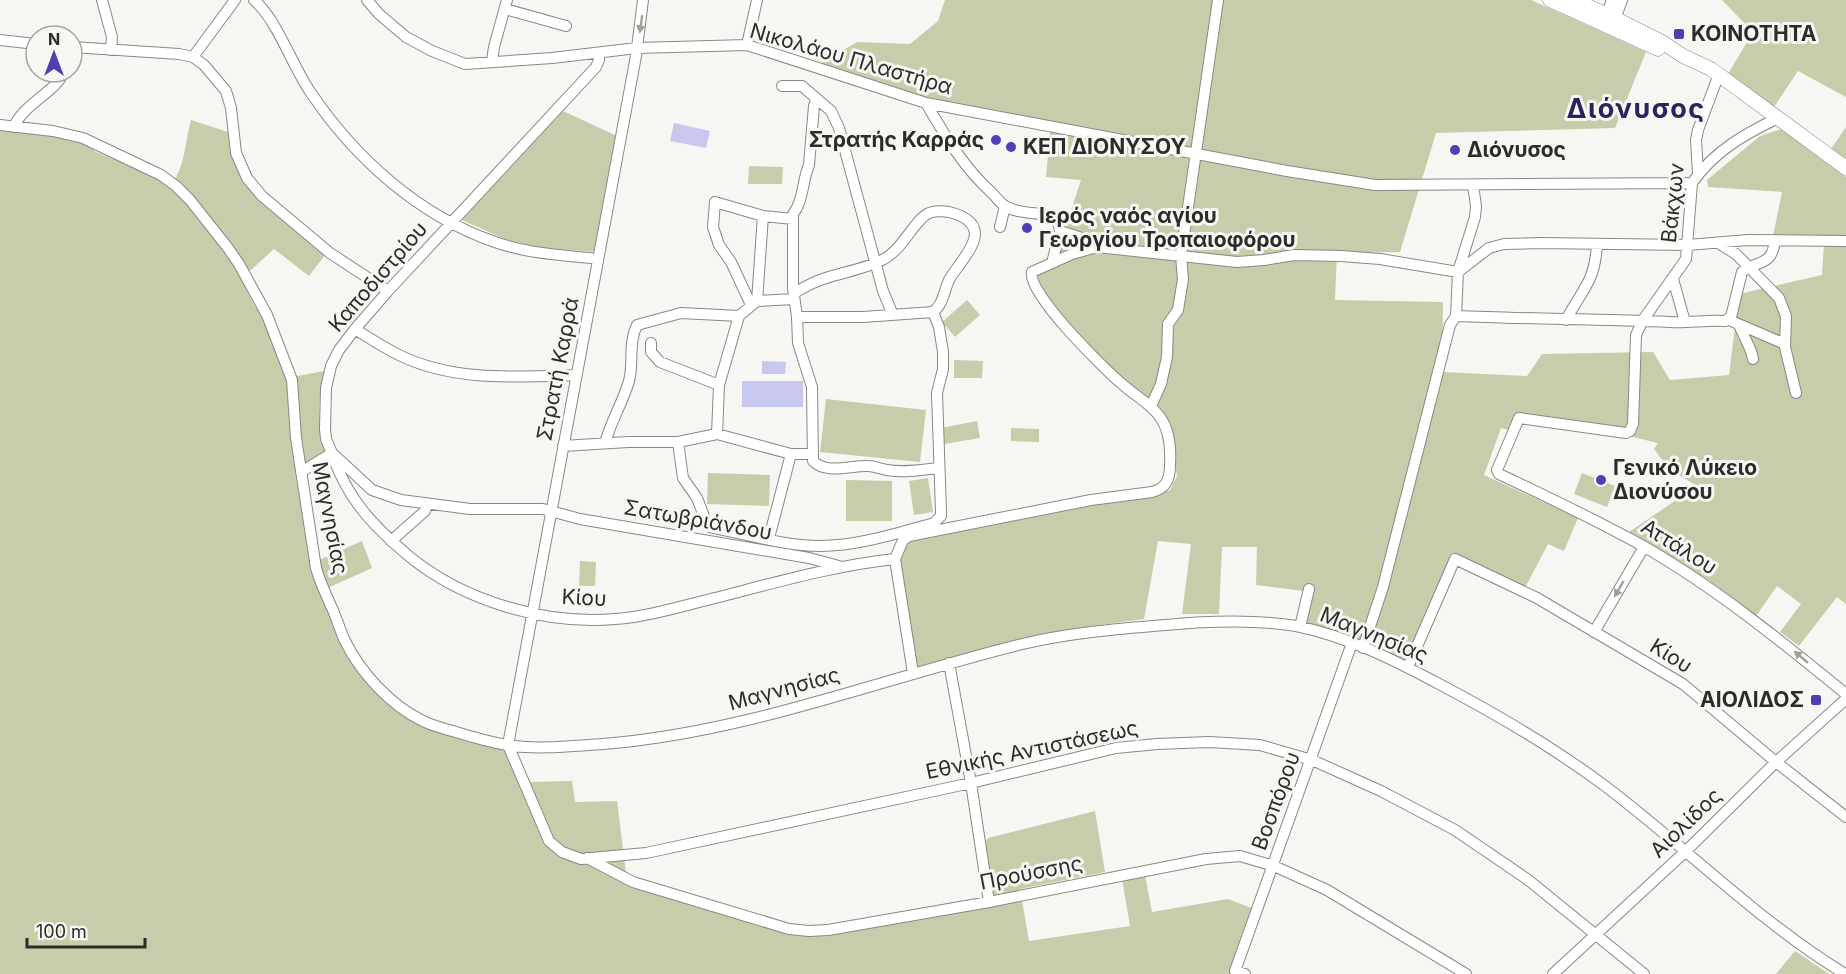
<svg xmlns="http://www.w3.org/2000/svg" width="1846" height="974" font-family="Inter,sans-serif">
<rect width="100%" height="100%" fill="#f6f7f3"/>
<path fill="#c8ccab" d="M945 0H1531L1646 52 1615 128 1436 133 1400 252 1337 253 1335 300 1443 302 1442 372 1527 376 1542 354 1653 352 1670 380 1729 375 1739 294 1822 275 1824 244 1773 236 1782 192 1708 187 1707 180 1760 136 1785 128 1846 177V604L1837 597 1799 646 1780 632 1801 604 1777 586 1756 616 1708 580 1629 532 1697 486 1669 469 1654 449 1658 443 1616 433 1520 419 1515 432 1501 428 1484 475 1578 518 1564 551 1548 544 1525 588 1452 553 1406 662 1306 623 1312 592 1256 585 1257 547H1222L1219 614H1182L1191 544 1158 541 1144 619 1078 628 915 667 899 566 904 542 1156 493 1170 490 1177 476 1169 425 1106 368 1036 284 1033 274 1053 265 1081 180 1046 177 1051 123 930 99 818 65 857 42 910 44 938 21Z
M1722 0H1846V97L1798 71 1774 107 1728 74 1753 32Z
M563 111 617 136 596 252 543 248 507 240 462 220Z
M191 120 228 132C229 140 229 149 232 156 250 199 289 226 325 255L309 276 274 249 241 279 255 307 263 311 287 378 324 371C318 403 317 420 326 452L295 470 304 522 319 560 362 541 372 568 323 590 353 659 427 728 468 742 510 750 528 782 572 781 575 802 617 801 626 873 625 883 797 936 831 935 993 906 985 843 988 838 1095 811 1105 872 1020 889 1029 941 1130 926 1122 879 1145 875 1152 912 1228 899 1254 909 1231 974H0V128L34 134H52L84 142 96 152 139 169 171 186C186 163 184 146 191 120Z
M1846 127V161L1831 149Z
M749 166 783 167 782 184H748Z
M967 300 980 315 955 337 942 322Z
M954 360 983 361 982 378H954Z
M826 399 926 410 920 462 820 452Z
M977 421 980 438 944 444 941 428Z
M1011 428 1039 429V442L1011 441Z
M708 473 770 475 769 506 707 504Z
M1582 473 1615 486 1607 507 1574 494Z
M928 478 933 512 914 515 909 481Z
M846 480 892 481V521H846Z
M580 561 596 562 595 586H579Z
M1795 951 1829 974H1776Z"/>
<path fill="#c8c7ed" d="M674 123 710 131 706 148 670 141Z
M762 361 786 362 785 374H762Z
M742 381H803V407H742Z"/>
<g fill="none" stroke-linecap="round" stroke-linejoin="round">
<g stroke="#888985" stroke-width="12">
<path id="minor" d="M102 0 112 37 111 50
M254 0C278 21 292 66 311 93 355 158 419 216 495 242 528 254 564 255 598 259
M367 0 379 14 406 37 432 51 465 64 552 58 637 48 747 45 926 103 1287 171 1375 185 1692 183
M505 9 566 26
M1605 19 1612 0
M1613 25 1622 0
M0 40 36 44
M747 45 757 0
M72 47 179 54 193 57 204 65 226 91 231 108 236 153 247 178 262 196 330 253 388 291
M599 53V60L596 67 388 291 355 329 339 350 331 366 326 388 325 429 326 439 332 453 372 490 401 500 470 509H543L580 519 809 558 839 566
M193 57 235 0
M492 61 494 47 507 0
M782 86H802L831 111 839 128 883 291 893 315
M816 100 814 106 809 165C802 181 804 200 793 214V288L797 317 798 343 812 387 813 461C827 475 851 465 868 466 874 466 881 469 887 470 904 473 922 470 939 468
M1778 118C1745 134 1714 151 1692 183L1686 259 1643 320 1636 335 1633 424 1630 431 1626 433 1519 418 1497 470 1499 474C1548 497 1596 520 1643 546 1716 588 1781 641 1846 694
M0 125 53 131 83 138 161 175 176 186 190 200 228 248 239 264 267 315 292 380 296 438 316 568C320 582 326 595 332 608 337 619 340 630 345 641 361 673 390 705 423 721 433 726 445 729 456 732 472 737 490 742 507 745 538 750 571 746 603 744 745 733 881 679 1018 645 1067 633 1116 629 1165 625 1208 621 1253 619 1296 626 1347 636 1396 661 1441 685 1498 715 1553 747 1605 786 1686 847 1758 921 1845 974
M14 127C22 105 60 89 63 72
M1698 174 1696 140 1698 130 1719 74
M1000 227 1005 206
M1060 231 1085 239 1097 247 1237 262 1264 260 1294 255 1341 256 1380 259 1458 272 1489 248 1504 244 1541 243 1688 245 1748 240 1846 241
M1718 243 1736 254 1779 298 1786 316 1785 347 1796 393
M1052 263 1072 254 1097 247
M1673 279 1685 322
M794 293C803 288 813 282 823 279 843 272 866 269 884 259 903 249 915 219 929 213 937 210 948 211 956 214 997 229 960 260 949 280 944 291 943 305 933 312L863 317H797
M757 301 763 216
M751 305 731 262 719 245 713 227 715 202 763 216 793 219
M1456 316C1527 319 1598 319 1670 322 1688 323 1707 320 1725 321L1731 317 1742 272C1759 259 1772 267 1775 240
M1566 320C1583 288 1595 282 1597 244
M1729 320 1785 344
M1739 325 1751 351 1753 359
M355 329C369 338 383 347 399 355 454 382 517 377 577 375
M651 343V352L660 362 719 385
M1151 406 1161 384 1167 357 1168 324 1178 310 1183 279 1181 256 1218 0
M717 434 719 385 739 316 757 301 794 299
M678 442 683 478 697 498 707 524 710 527C746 534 784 546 820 546 858 546 898 533 934 523L941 516V512L937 393 943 369V352L939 327 933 312
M605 443C611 421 623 402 629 381 634 362 628 343 637 325L681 313 739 316
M563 446 628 442H678L717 434 791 454H812
M301 472 332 453C346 498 374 527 410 557 464 601 545 625 615 619 643 617 672 609 699 602 764 586 828 566 895 559
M769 538 791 454
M391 541 425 511 427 504
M1300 627 1309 589
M1594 632 1644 547
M1363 648 1383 587 1450 325 1456 316 1458 272 1475 217 1476 206 1473 185
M949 663 971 783 989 902
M1408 667 1455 559 1537 598 1683 684 1776 762 1846 817
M913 673 895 559 903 540 909 536 1091 500 1152 492C1166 488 1170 480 1170 465 1171 449 1170 431 1160 417 1150 403 1134 395 1122 384 1104 369 1026 292 1032 272L1052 263 1060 231 1058 221C1047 210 1020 216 1005 206 1000 203 996 197 992 193 964 168 945 136 926 103
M508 745 549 841 562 852 581 859 646 853 971 783 1116 748 1157 744 1209 742 1260 745 1312 760 1381 791 1455 830 1527 879 1644 974
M508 745 636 56 643 0
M587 858 633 882 789 929 809 931 828 930 989 902 1206 859 1240 856 1274 866 1327 890 1466 974
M1245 974 1235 971 1352 643
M1553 974 1686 851 1776 762 1846 699"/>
</g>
<g stroke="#888985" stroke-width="15">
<path id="major" d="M1550 0 1658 49
M1574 0 1616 19 1662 42 1683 56 1711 69 1846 168"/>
</g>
<use href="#minor" stroke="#fff" stroke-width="10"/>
<use href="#major" stroke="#fff" stroke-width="14"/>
</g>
<defs><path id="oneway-solid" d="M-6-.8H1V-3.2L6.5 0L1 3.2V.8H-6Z" transform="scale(1.5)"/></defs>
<g fill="#a0a09f">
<use href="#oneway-solid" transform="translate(641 24) rotate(98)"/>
<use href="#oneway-solid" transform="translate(1619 589) rotate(120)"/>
<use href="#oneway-solid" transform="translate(1801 657) rotate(-140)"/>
</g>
<g fill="#543cb3" stroke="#f6f7f3" stroke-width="2">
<rect x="1673" y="28" width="12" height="12" rx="3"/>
<circle cx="996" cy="140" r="6"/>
<circle cx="1011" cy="147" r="6"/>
<circle cx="1455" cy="150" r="6"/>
<circle cx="1027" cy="228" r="6"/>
<circle cx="1601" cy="480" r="6"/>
<rect x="1810" y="694" width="12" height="12" rx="3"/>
</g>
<g text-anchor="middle" stroke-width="6" stroke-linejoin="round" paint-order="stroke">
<g font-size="21" font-weight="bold" fill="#2c2c2a" stroke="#f6f7f3" text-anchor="start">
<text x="1691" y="41">ΚΟΙΝΟΤΗΤΑ</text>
<text x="984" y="147" text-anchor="end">Στρατής Καρράς</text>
<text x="1023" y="154">ΚΕΠ ΔΙΟΝΥΣΟΥ</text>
<text x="1467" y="157">Διόνυσος</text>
<text x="1039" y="223">Ιερός ναός αγίου<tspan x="1039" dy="24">Γεωργίου Τροπαιοφόρου</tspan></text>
<text x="1613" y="475">Γενικό Λύκειο<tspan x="1613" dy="24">Διονύσου</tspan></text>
<text x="1804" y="707" text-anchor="end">ΑΙΟΛΙΔΟΣ</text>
</g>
<g font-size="21" fill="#2c2c2a" stroke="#f6f7f3">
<text transform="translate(851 59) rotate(16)" y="7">Νικολάου Πλαστήρα</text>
<text transform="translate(1673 203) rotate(-84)" y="7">Βάκχων</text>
<text transform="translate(378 277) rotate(-49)" y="7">Καποδιστρίου</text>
<text transform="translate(558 369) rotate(-79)" y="7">Στρατή Καρρά</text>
<text transform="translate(330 518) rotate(79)" y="7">Μαγνησίας</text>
<text transform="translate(698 520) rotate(10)" y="7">Σατωβριάνδου</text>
<text transform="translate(1679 547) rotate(32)" y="7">Αττάλου</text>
<text transform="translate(584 598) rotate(3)" y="7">Κίου</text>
<text transform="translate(1374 635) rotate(22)" y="7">Μαγνησίας</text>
<text transform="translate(1671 656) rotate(32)" y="7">Κίου</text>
<text transform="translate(784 689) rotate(-15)" y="7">Μαγνησίας</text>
<text transform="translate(1032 750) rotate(-12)" y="7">Εθνικής Αντιστάσεως</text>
<text transform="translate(1276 801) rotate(-70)" y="7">Βοσπόρου</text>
<text transform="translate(1686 823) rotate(-44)" y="7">Αιολίδος</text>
<text transform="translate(1031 873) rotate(-11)" y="7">Προύσσης</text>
</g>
<g font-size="27" font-weight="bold" letter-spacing="1.5" fill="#2c235d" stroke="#f6f7f3">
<text x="1636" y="118">Διόνυσος</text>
</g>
</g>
<g transform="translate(54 54)"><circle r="28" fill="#f6f7f3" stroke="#a5a6a3" stroke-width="1.5"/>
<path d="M0-4.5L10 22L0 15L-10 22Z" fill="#543cb3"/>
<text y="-9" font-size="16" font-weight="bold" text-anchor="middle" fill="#2c2c2a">N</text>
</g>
<path d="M27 938v9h118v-9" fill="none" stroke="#2c2c2a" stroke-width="3"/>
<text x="36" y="938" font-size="18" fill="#2c2c2a" stroke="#f6f7f3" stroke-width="4.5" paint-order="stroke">100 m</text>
</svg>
